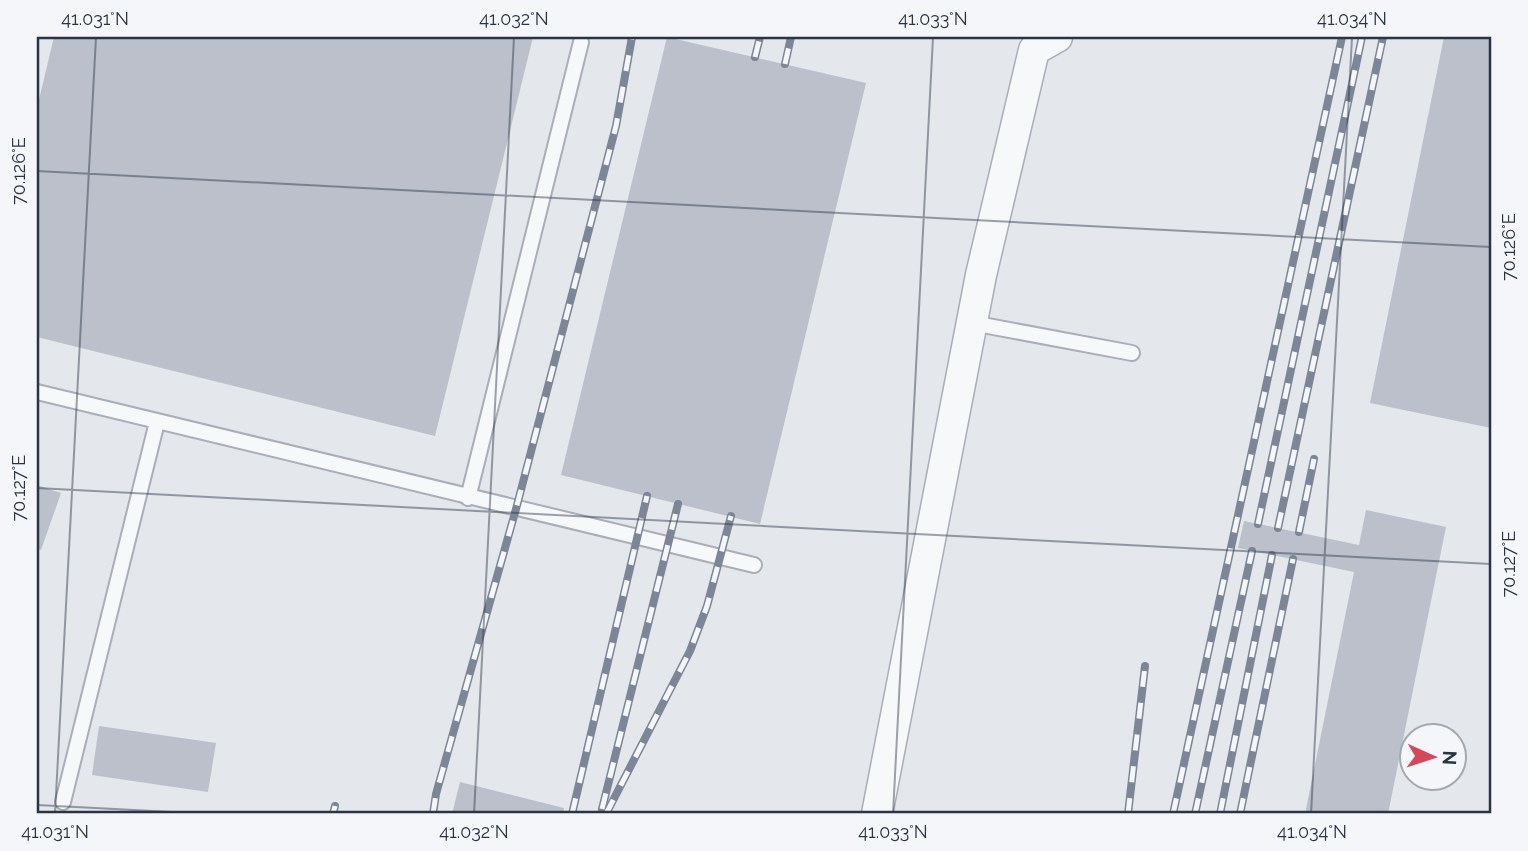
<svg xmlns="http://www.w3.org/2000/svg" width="1528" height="851" font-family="Raleway,sans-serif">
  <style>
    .building { fill: #bbc0ca }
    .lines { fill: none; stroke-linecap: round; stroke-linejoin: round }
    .service-casing { stroke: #a9aeb7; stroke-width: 18 }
    .minor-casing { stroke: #a9aeb7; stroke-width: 33 }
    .service { stroke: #f7f8fa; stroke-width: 14 }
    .minor { stroke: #f7f8fa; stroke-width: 30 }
    .rail-casing { stroke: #7d8696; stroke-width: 8 }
    .rail { stroke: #f4f6f9; stroke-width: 5; stroke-dasharray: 16; stroke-linecap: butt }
    .ticks { fill: none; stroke: #2b3445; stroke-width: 2; stroke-opacity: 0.45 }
    .neatline { fill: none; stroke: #2b3445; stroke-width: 2.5 }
    .ticks-label { font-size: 18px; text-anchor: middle; fill: #2b3445 }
  </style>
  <rect width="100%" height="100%" fill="#e4e7ec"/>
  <g class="building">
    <path d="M54 37H533L435 436 37 337V108Z"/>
    <path d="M667 37 866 83 760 524 561 475Z"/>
    <path d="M1444 37H1491V428L1370 403Z"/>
    <path d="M37 485 61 493 41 550 37 549Z"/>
    <path d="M1366 510 1446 527 1388 814H1305L1354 572 1238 548 1244 521 1359 545Z"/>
    <path d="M99 726 216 743 208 792 92 775Z"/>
    <path d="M460 782 564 808 563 814H452Z"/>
  </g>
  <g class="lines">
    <defs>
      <g id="service">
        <path d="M972 323 1132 353"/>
        <path d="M37 392 754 565"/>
        <path d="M468 498 581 42"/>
        <path d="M63 802 157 422"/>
      </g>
      <path id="minor" d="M877 814 981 275 1034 50 1057 37"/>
    </defs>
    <use href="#service" class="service-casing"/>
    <use href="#minor" class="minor-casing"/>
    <use href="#service" class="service"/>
    <use href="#minor" class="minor"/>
    <defs>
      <g id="rail">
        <path d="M755 57 760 37"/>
        <path d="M785 64 791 37"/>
        <path d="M1258 524 1362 37"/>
        <path d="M1278 528 1383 37"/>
        <path d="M1299 532 1314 459"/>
        <path d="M602 809 678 504"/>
        <path d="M333 814 335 806"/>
        <path d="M433 814 436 794 516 509 616 126 632 37"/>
        <path d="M572 814 647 496"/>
        <path d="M606 814 690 651 707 606 731 516"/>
        <path d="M1128 814 1145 666"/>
        <path d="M1173 814 1342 37"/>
        <path d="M1195 814 1252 551"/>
        <path d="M1220 814 1272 555"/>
        <path d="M1240 814 1293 559"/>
      </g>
    </defs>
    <use href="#rail" class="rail-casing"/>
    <use href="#rail" class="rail"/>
  </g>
  <path class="ticks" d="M37 171 1491 247M37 488 1491 564M37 805 211 814M55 814 96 37M474 814 514 37M893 814 933 37M1311 814 1352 37"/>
  <rect width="1528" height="851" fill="none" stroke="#f4f6f9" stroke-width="77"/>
  <g transform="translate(1433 757) rotate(93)"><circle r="33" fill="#f4f6f9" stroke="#a4a8b1" stroke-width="2"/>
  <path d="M0-5L12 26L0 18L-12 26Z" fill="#d1495b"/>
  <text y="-10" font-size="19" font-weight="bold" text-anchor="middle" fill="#2b3445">N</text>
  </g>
  <rect x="38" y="38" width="1452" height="774" class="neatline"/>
  <g class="ticks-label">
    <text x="95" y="25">41.031°N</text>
    <text x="514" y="25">41.032°N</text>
    <text x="933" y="25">41.033°N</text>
    <text x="1352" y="25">41.034°N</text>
    <text transform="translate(19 171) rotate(-90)" y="6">70.126°E</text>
    <text transform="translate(1509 247) rotate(-90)" y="6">70.126°E</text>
    <text transform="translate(19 488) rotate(-90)" y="6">70.127°E</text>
    <text transform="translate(1509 564) rotate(-90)" y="6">70.127°E</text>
    <text x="55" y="838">41.031°N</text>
    <text x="474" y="838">41.032°N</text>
    <text x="893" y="838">41.033°N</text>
    <text x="1312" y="838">41.034°N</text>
  </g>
</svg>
